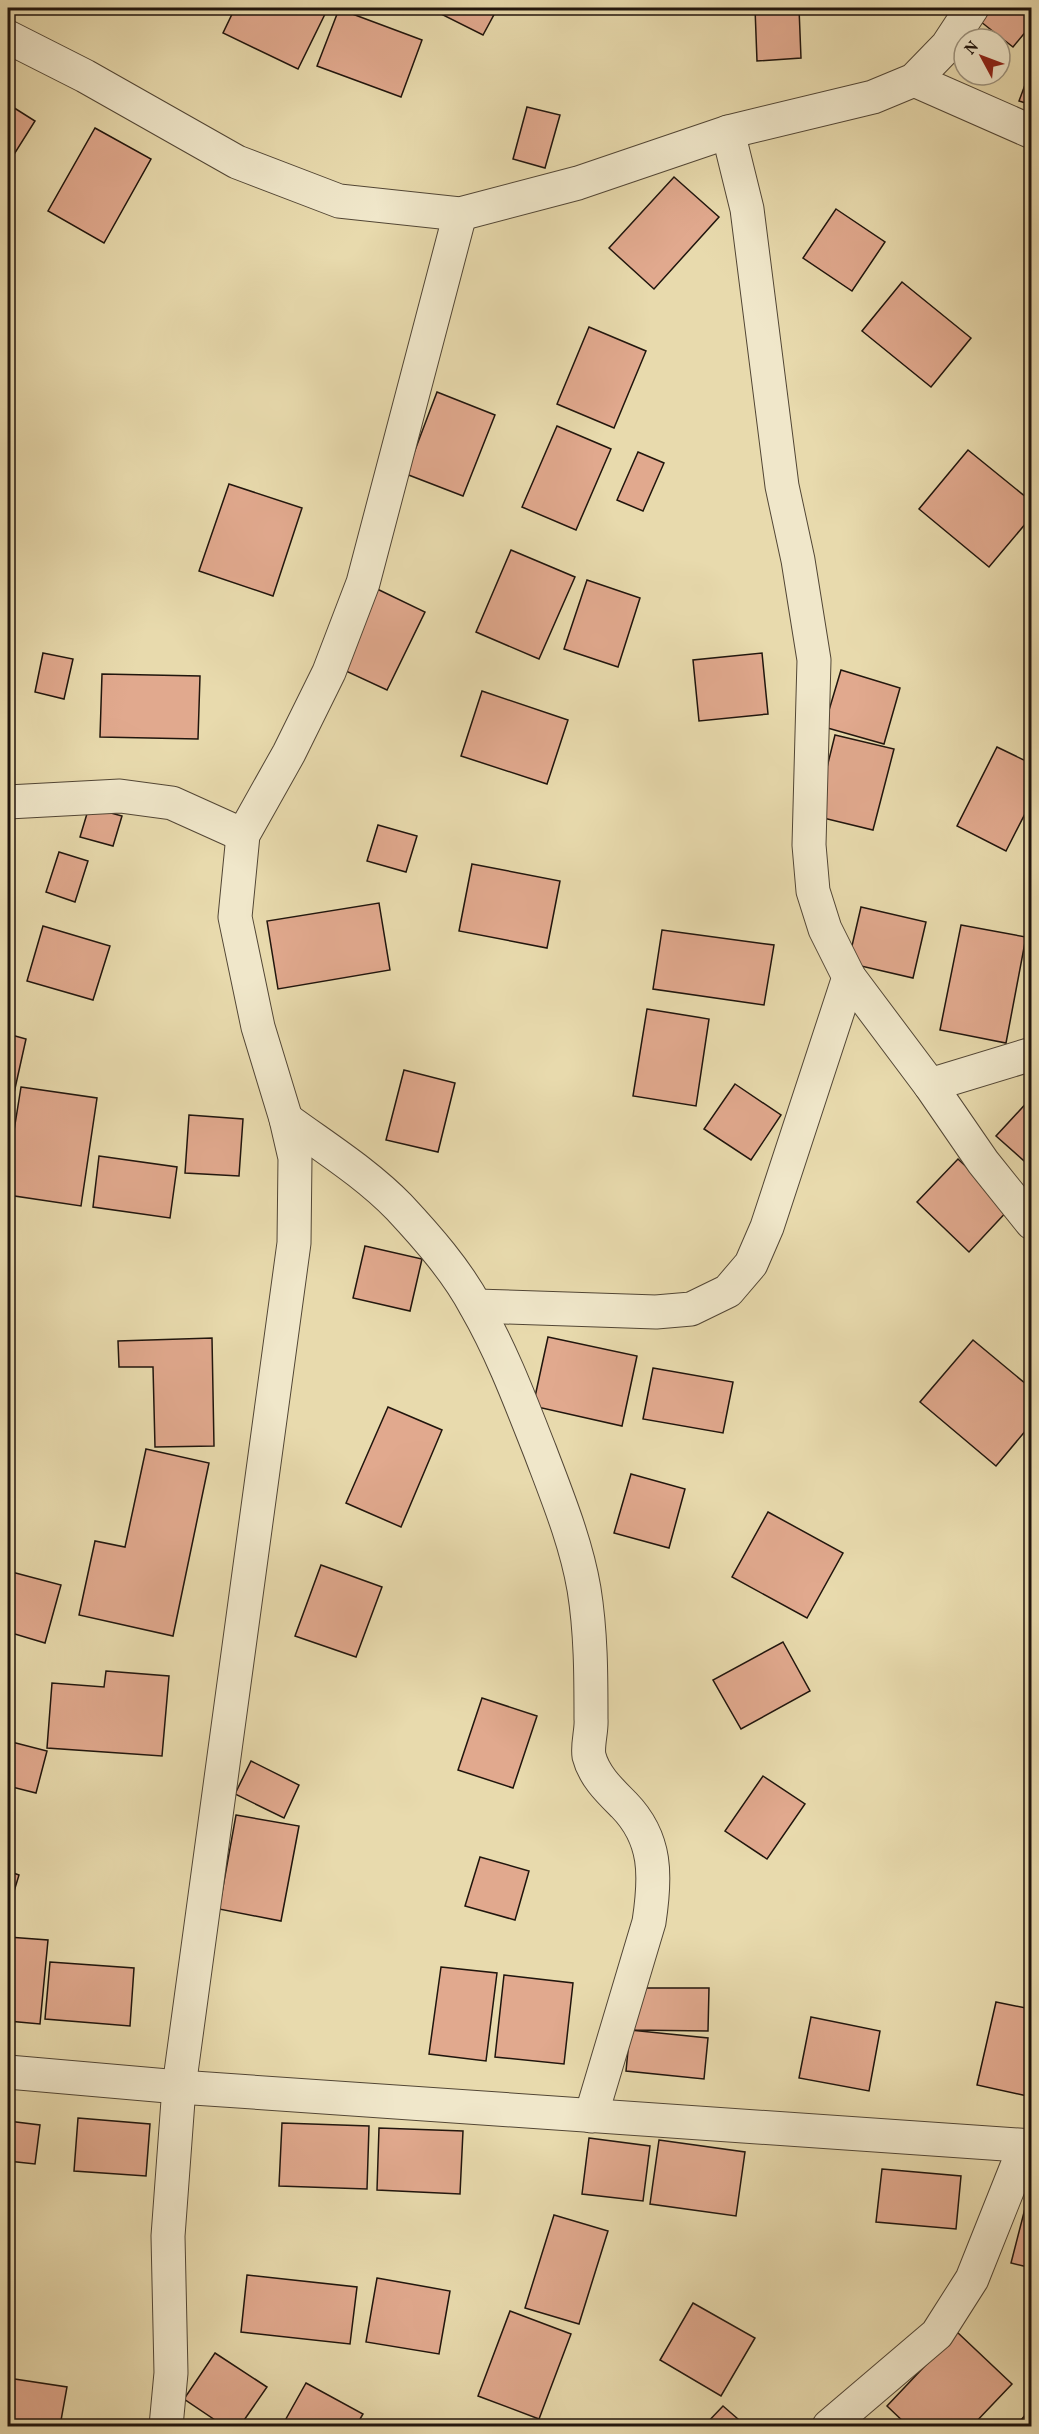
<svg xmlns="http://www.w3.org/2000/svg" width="1039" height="2434" font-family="Vollkorn,serif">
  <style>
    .building { fill: #e1a98e; stroke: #20150d; stroke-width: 1.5 }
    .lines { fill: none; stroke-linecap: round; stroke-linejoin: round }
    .minor-casing { stroke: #524635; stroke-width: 35 }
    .minor { stroke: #f0e7ca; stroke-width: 33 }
  </style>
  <rect width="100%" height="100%" fill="#e8daad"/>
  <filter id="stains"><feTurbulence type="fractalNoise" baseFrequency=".00333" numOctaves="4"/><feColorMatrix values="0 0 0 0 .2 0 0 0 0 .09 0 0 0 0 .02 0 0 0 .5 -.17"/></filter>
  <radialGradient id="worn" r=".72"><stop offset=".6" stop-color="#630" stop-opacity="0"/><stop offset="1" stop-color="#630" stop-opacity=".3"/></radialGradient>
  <g class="building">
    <path d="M235 8H328L298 69 223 33Z"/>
    <path d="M445 8H495L497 9 483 35 441 14Z"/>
    <path d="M755 8H799L801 58 757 61Z"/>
    <path d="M984 8H1032V24L1013 47 976 18Z"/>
    <path d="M339 9 422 40 401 97 317 66Z"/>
    <path d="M1032 66V105L1019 101Z"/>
    <path d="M8 104 35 121 8 164Z"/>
    <path d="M527 107 560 115 545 168 513 159Z"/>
    <path d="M95 128 151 159 104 243 48 211Z"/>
    <path d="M674 177 719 217 654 289 609 248Z"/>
    <path d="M836 209 885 242 852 291 803 258Z"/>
    <path d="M902 282 971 338 931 387 862 331Z"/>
    <path d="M589 327 646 351 614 428 557 404Z"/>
    <path d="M437 392 495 415 463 496 406 474Z"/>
    <path d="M557 426 611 449 576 530 522 507Z"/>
    <path d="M968 450 1032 502V516L989 567 919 509Z"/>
    <path d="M638 452 664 463 643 511 617 500Z"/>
    <path d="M229 484 302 508 273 596 199 571Z"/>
    <path d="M511 550 575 577 539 659 476 632Z"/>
    <path d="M587 580 640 598 618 667 564 649Z"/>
    <path d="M373 587 425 612 387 690 335 666Z"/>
    <path d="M43 653 73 659 64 699 35 692Z"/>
    <path d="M762 653 768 714 699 721 693 660Z"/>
    <path d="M841 670 900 688 884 744 824 727Z"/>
    <path d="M102 674 200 676 198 739 100 737Z"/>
    <path d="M482 691 568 720 547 784 461 756Z"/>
    <path d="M835 735 894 749 873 830 815 816Z"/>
    <path d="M997 747 1032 764V800L1006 851 957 826Z"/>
    <path d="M89 807 122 816 113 846 80 837Z"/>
    <path d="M378 825 417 836 406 872 367 861Z"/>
    <path d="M59 852 88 861 75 902 46 892Z"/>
    <path d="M472 864 560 881 547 948 459 931Z"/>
    <path d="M379 903 390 970 278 989 267 921Z"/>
    <path d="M861 907 926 922 913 978 848 963Z"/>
    <path d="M961 925 1026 937 1006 1043 940 1030Z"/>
    <path d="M43 926 110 946 93 1000 27 981Z"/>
    <path d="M662 930 774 945 764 1005 653 989Z"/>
    <path d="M647 1009 709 1019 696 1106 633 1096Z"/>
    <path d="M8 1034 26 1039 12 1102 8 1101Z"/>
    <path d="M404 1070 455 1083 438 1152 386 1140Z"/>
    <path d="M735 1084 781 1115 751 1160 704 1129Z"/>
    <path d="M21 1087 97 1098 81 1206 8 1195V1168Z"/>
    <path d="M1032 1097V1168L996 1136Z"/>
    <path d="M189 1115 243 1119 239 1176 185 1173Z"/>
    <path d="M99 1156 177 1167 170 1218 93 1207Z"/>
    <path d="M958 1159 1010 1208 969 1252 917 1202Z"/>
    <path d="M365 1246 422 1259 410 1311 353 1298Z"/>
    <path d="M548 1337 637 1356 622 1426 533 1406Z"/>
    <path d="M212 1338 214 1446 155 1447 153 1367H119L118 1341Z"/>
    <path d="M973 1340 1032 1389V1423L996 1466 920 1402Z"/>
    <path d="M653 1368 733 1382 723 1433 643 1419Z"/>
    <path d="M388 1407 442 1430 401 1527 346 1503Z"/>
    <path d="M146 1449 209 1463 173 1636 79 1615 95 1541 125 1547Z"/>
    <path d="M631 1474 685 1489 669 1548 614 1533Z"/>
    <path d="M768 1512 843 1553 807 1618 732 1577Z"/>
    <path d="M321 1565 382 1587 356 1657 295 1636Z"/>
    <path d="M8 1571 61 1585 45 1643 8 1632Z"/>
    <path d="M783 1642 810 1691 741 1729 713 1680Z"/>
    <path d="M106 1671 169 1676 162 1756 47 1748 52 1683 104 1687Z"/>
    <path d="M482 1698 537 1716 513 1788 458 1770Z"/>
    <path d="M8 1741 47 1751 36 1793 8 1786Z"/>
    <path d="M251 1761 299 1785 284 1818 235 1794Z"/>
    <path d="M763 1776 805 1804 767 1859 725 1831Z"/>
    <path d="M236 1815 299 1826 281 1921 219 1909Z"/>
    <path d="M480 1857 529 1871 515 1920 465 1906Z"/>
    <path d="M8 1871 19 1875 8 1911Z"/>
    <path d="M8 1937 48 1940 40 2024 8 2021Z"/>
    <path d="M50 1962 134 1968 130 2026 45 2019Z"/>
    <path d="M441 1967 497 1973 486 2061 429 2054Z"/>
    <path d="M504 1975 573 1983 564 2064 495 2057Z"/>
    <path d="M632 1988H709L708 2031 631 2030Z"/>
    <path d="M996 2002 1031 2009 1027 2028 1032 2029V2097L977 2085Z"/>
    <path d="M811 2017 880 2031 869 2091 799 2078Z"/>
    <path d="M630 2030 708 2038 704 2079 626 2071Z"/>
    <path d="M78 2118 150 2124 146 2176 74 2171Z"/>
    <path d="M8 2121 40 2125 35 2164 8 2161Z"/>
    <path d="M282 2123 369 2126 367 2189 279 2186Z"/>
    <path d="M379 2128 463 2131 460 2194 377 2190Z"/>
    <path d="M589 2138 650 2146 643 2201 582 2194Z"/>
    <path d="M659 2140 745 2152 736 2216 650 2204Z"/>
    <path d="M882 2169 961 2176 956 2229 876 2222Z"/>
    <path d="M1029 2193 1032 2194V2268L1011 2263Z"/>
    <path d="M554 2215 608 2231 579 2324 525 2308Z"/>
    <path d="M247 2275 357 2287 350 2344 241 2332Z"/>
    <path d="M377 2278 450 2291 439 2354 366 2342Z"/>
    <path d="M693 2303 755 2338 721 2396 660 2360Z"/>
    <path d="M510 2311 571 2334 539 2419 478 2396Z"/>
    <path d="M957 2332 1012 2384 972 2426H908L887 2406Z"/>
    <path d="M215 2353 267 2387 240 2426H224L184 2399Z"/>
    <path d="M8 2378 67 2387 60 2426H8Z"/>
    <path d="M306 2383 363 2414 356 2426H282Z"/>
    <path d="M723 2406 746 2426H704Z"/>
    <path d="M1032 2407V2426H1016Z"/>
  </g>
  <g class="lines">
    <defs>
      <g id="minor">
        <path d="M8 37 85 76 237 162 339 201 460 214 578 183 728 132 873 97 914 80 947 46 972 8"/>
        <path d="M914 80 1032 132"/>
        <path d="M728 132 747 209 782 486 798 560 814 660 809 845 813 891 825 929 849 977 930 1085 983 1162 1032 1223"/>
        <path d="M8 802 120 796 172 803 243 835"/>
        <path d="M930 1085 1032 1054"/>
        <path d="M286 1119C324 1147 366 1173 399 1207 427 1237 457 1271 476 1307 502 1352 521 1403 540 1451 557 1496 576 1542 584 1589 591 1632 591 1676 591 1719 592 1730 587 1745 589 1756 594 1776 610 1791 624 1805 657 1839 656 1876 649 1922L591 2116"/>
        <path d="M476 1306 656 1312 691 1309 728 1291 751 1264 767 1227 849 977"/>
        <path d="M8 2072 179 2087 1032 2146"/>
        <path d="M166 2426 171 2373 168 2236 179 2087 294 1243 295 1158 286 1119 258 1027 235 917 243 835 289 753 329 672 363 583 460 214"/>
        <path d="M829 2426 937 2334 972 2279 1025 2146"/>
      </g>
    </defs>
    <use href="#minor" class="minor-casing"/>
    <use href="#minor" class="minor"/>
  </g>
  <rect width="1039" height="2434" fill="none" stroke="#e8daad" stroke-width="30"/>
  <rect x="9" y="9" width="1021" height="2416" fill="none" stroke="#20150d" stroke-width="3"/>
  <rect x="15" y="15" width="1009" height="2404" fill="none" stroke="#20150d" stroke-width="1.5"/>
  <g transform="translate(982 57) rotate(311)"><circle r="28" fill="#f0e7ca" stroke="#9d937e" stroke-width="1.5"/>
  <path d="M0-4.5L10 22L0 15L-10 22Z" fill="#8f2418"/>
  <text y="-9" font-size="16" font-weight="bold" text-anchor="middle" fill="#20150d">N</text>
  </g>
  <rect width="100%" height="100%" filter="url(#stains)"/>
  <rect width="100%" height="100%" fill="url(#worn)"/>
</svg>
